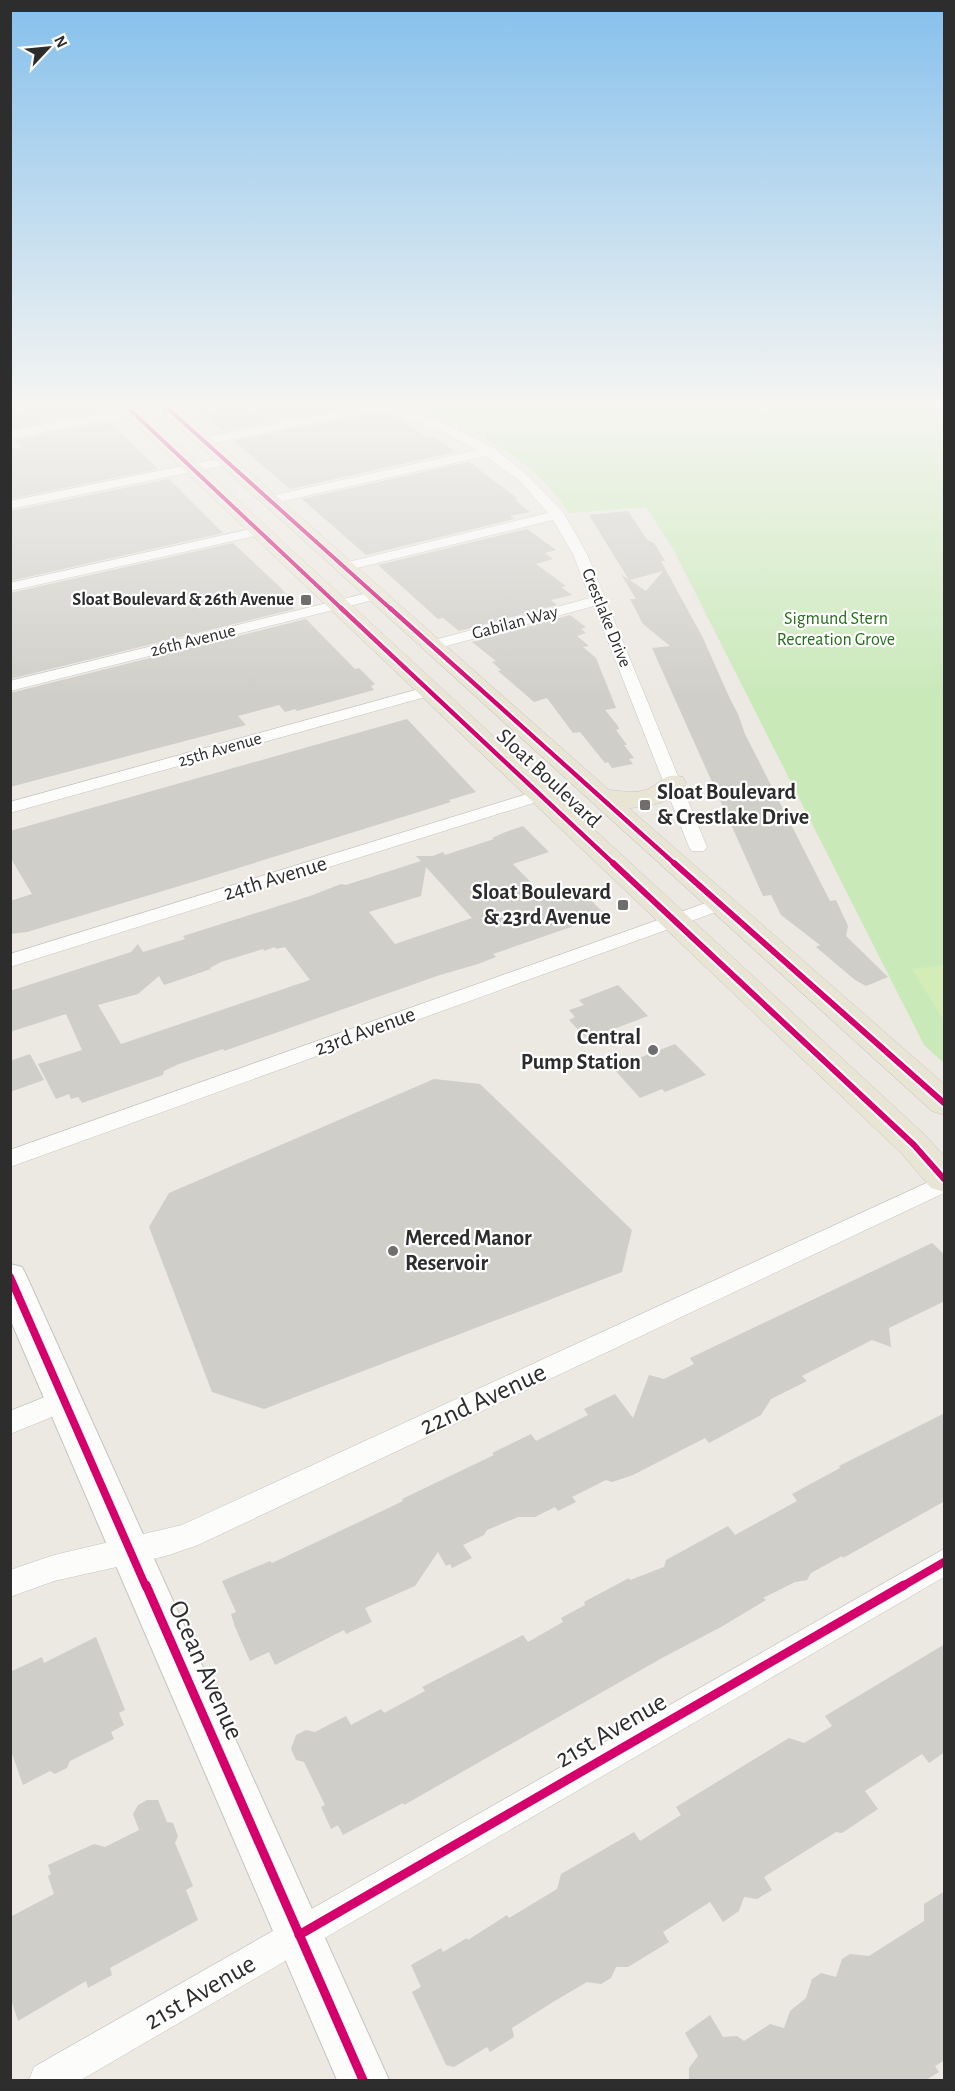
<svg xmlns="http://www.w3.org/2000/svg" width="955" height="2091" font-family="'Alegreya Sans',sans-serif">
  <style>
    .green { fill: #c9e9b9 }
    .pitch { fill: #d4ecb7 }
    .building { fill: #d0cec9; fill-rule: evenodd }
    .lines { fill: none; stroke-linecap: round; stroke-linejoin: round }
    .street-casing { stroke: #c5c4c3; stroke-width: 1 }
    .secondary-casing { stroke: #c5c4c3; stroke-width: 2 }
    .primary-casing { stroke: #c6c5c3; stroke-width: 1 }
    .street { fill: #fcfcfb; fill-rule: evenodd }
    .secondary { fill: #fcfcfb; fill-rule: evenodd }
    .primary { fill: #e9e5d4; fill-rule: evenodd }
    .cycleway-far4-casing { stroke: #fff; stroke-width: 6 }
    .cycleway-far3-casing { stroke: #fff; stroke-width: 8 }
    .cycleway-far2-casing { stroke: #fff; stroke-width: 10 }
    .cycleway-far1-casing { stroke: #fff; stroke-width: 11 }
    .cycleway-casing { stroke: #fff; stroke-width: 13 }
    .cycleway-far4 { stroke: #d6006c; stroke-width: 4 }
    .cycleway-far3 { stroke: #d6006c; stroke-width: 4.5 }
    .cycleway-far2 { stroke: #d6006c; stroke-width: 6 }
    .cycleway-far1 { stroke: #d6006c; stroke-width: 8 }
    .cycleway { stroke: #d6006c; stroke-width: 9 }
    .poi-dot { fill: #706e6c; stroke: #fff; stroke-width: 2 }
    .labels { text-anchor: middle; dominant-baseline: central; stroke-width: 4.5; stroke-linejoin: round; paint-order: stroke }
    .far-poi-label { font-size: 18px; font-weight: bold; fill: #2d2d2d; stroke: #fff; text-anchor: end }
    .far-street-label { font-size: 18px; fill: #2d2d2d; stroke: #fff }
    .far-park-label { font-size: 18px; fill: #227116; stroke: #fff }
    .street-label { font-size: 22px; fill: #2d2d2d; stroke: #fff }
    .poi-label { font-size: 22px; font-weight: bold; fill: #2d2d2d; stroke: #fff; text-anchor: start }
    .near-street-label { font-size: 27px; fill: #2d2d2d; stroke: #fff }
  </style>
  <rect width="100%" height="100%" fill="#ece8e2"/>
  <path class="green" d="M410 406H916L944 419V1063L924 1045 673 549 646 507 569 513C535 459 470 426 410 406Z"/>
  <path class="pitch" d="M944 965V1021L912 969Z"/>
  <g class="building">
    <path d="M43 406H93L99 412 10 429V412Z"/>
    <path d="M233 406H354L223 431 201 412Z"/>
    <path d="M384 411 398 417 427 438 434 437 455 452 290 489 234 441Z"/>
    <path d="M109 422 158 469 10 499V449L22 447 16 440Z"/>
    <path d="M469 462 517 498 515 500 530 512 510 516 514 519 366 555 302 499Z"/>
    <path d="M169 479 223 533 10 581V511Z"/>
    <path d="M628 511 647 540 654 543 665 561H661L703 638 730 699 738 714 745 734 830 901 836 900 848 926 846 936 888 977 866 986 855 980 816 947 820 945 781 915 771 895 763 896 652 648 670 646 643 624 630 599H636L621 574 629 580 589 515ZM663 571 646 591 630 580Z"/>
    <path d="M527 529 556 550 545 553 553 559 536 564 566 586 561 587 572 595 551 600 557 605 459 631 443 618 438 619 378 565Z"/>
    <path d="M233 543 280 587 293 602 289 603 295 609 10 679V593Z"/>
    <path d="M570 615 586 627 581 629 586 633 577 636 589 646 583 647 596 658 616 708 605 710 618 726 619 729 616 730 627 745H624L634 758 629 759 633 764 612 768 608 762 605 763 580 732 573 733 547 698 534 702 498 671 501 670 492 662 496 661 472 642Z"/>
    <path d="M306 619 355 669 359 668 375 684 371 686 374 690 297 711 295 709 285 712 279 705 238 716 246 725 10 787V693Z"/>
    <path d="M407 719 476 792 449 800 451 802 206 878 27 932 10 934V901L32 894 10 857V831Z"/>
    <path d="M523 826 549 852 513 864 545 897 576 886 606 915 493 954 496 957 478 964 440 975 224 1051 223 1049 179 1064 164 1071 163 1075 82 1103 78 1097 71 1099 69 1094 56 1099 38 1064 82 1050 66 1014 10 1032V991L131 952 138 944 143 952 185 939 183 936 310 896 341 884 346 885 421 861 416 856H433L443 852 445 855 494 839 492 838 503 833ZM426 867 472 918 395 944 369 912 421 896ZM275 947 276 949 285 947 310 980 121 1044 98 1005 138 994 159 976 164 985 211 969 210 968 221 962 263 949 264 951Z"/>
    <path d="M618 985 648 1016 587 1039 569 1020 575 1017 569 1010 584 1005 579 1000Z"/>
    <path d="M675 1044 706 1075 665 1092 662 1089 640 1098 613 1068Z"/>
    <path d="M30 1054 44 1080 10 1092V1061Z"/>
    <path d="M434 1079 480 1084 632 1230 622 1272 264 1409 212 1392 149 1227 169 1193Z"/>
    <path d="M932 1243 945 1255V1301L889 1328 891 1347 872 1340 802 1376 807 1381 771 1399 761 1415 709 1443 705 1438 633 1475 612 1482 606 1480 572 1497 576 1502 558 1511 555 1507 535 1517H518L487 1530 484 1535 463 1545 472 1558 452 1568 450 1564 446 1566 438 1552 415 1586 365 1608 372 1622 346 1634 344 1630 275 1665 269 1652 250 1661 235 1627 231 1614 236 1612 222 1581 270 1561 272 1563 357 1523 403 1501 402 1499 494 1455 492 1453 531 1434 536 1441 588 1415 584 1409 615 1394 633 1418 649 1375 664 1379 694 1364 690 1358Z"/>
    <path d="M945 1413V1501L843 1558 842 1556 811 1573 807 1580 795 1582 763 1598 766 1600 721 1627 662 1658 404 1805 403 1803 343 1835 338 1825 331 1829 321 1807 325 1805 304 1762 296 1760 291 1749 296 1735 306 1730 315 1732 346 1716 351 1725 381 1709 384 1713 425 1691 422 1687 523 1635 528 1642 563 1622 561 1618 585 1605 584 1602 629 1578 630 1580 664 1567 666 1560 728 1526 735 1535 797 1501 792 1494 840 1468 839 1466Z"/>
    <path d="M96 1637 125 1710 119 1713 124 1725 111 1732 114 1739 70 1761 67 1768 55 1774 50 1771 23 1785 10 1748V1672L42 1657 44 1663Z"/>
    <path d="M945 1644V1752L929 1763 922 1754 865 1791 878 1809 842 1833 836 1832 764 1877 772 1890 757 1899 744 1897 739 1911 723 1922 710 1902 663 1932 669 1942 628 1967H616L611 1978 601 1984 587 1982 553 2002 512 2028 514 2037 490 2052 487 2047 454 2067 446 2065 412 1992 421 1987 411 1965 441 1948 443 1952 467 1938 468 1940 507 1915 509 1918 557 1889 561 1874 634 1832 640 1841 681 1815 676 1807 789 1738 804 1743 832 1726 825 1716Z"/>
    <path d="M147 1800H158L167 1822 173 1823 178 1836 175 1843 193 1886 186 1890 198 1920 110 1968 112 1975 88 1988 86 1981 18 2021 10 1996V1917L54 1894 48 1876 51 1874 48 1865 94 1844 105 1847 139 1830 133 1814 138 1805Z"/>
    <path d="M945 1891V2060L935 2066 939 2072 926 2080H689V2068L698 2056 685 2033 710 2015 723 2037 737 2036 744 2041 770 2024 784 2028 790 2011 806 1998 812 1979 821 1973 836 1977 842 1959 850 1954 869 1956 924 1921V1904Z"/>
  </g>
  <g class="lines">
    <defs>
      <g id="street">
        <path d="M364 406H398L452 427 494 448 528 476 563 512 587 554 707 847 704 851H692L689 847 594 606 432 650 424 645 427 642 590 598 573 554 553 520 345 571 338 567 340 564 548 513 520 481 486 456 270 504 265 503 263 500 265 497 270 496 477 450 443 432 384 409 205 445 199 441 205 437Z"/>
        <path d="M933 406H944V411Z"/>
        <path d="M133 408 139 412 137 414 10 439V431Z"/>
        <path d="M227 457 231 458 233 461 231 464 10 509V501Z"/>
        <path d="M259 527 264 528 266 531 264 534 10 591V583Z"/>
        <path d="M376 591 381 592 383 595 381 598 10 691V681Z"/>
        <path d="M430 686 438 691 436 694 10 813V802Z"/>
        <path d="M540 790 546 791 549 795 546 799 10 967V954Z"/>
        <path d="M720 898 727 900 729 904 727 908 10 1167V1150Z"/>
        <path d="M944 1175V1193L198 1545 166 1556 54 1581 10 1597V1570L54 1555 182 1525Z"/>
        <path d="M65 1389 74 1392 78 1400 74 1408 10 1434V1411Z"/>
        <path d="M944 1549V1577L81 2080H29L34 2067Z"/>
      </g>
      <path id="secondary" d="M10 1264 22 1267 27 1277 389 2080H337L10 1319Z"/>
      <g id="primary">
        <path d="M117 406H136L926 1136 944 1156V1192L931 1188 902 1154Z"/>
        <path d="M156 406H175L609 790C621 791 637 794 648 789 664 782 662 772 683 777L686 783C673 802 652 807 629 808L944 1084V1115L932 1111Z"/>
      </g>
    </defs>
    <use href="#street" class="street-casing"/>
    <use href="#secondary" class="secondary-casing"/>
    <use href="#primary" class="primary-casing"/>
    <use href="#street" class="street"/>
    <use href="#secondary" class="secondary"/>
    <use href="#primary" class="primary"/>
    <defs>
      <g id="cycleway-far4">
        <path d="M126 406 343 610"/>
        <path d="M165 406 392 610"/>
      </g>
      <g id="cycleway-far3">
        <path d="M341 608 615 865"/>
        <path d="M390 608 676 865"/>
      </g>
      <g id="cycleway-far2">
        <path d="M613 863 914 1145 944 1179"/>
        <path d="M674 863 944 1103"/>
      </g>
      <g id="cycleway-far1">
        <path d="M10 1277 146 1587"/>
        <path d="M901 1587 944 1562"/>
      </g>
      <g id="cycleway">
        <path d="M146 1585 363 2080"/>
        <path d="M299 1935 904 1585"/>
      </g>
    </defs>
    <use href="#cycleway-far4" class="cycleway-far4-casing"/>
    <use href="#cycleway-far3" class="cycleway-far3-casing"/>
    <use href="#cycleway-far2" class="cycleway-far2-casing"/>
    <use href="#cycleway-far1" class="cycleway-far1-casing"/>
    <use href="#cycleway" class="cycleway-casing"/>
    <use href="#cycleway-far4" class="cycleway-far4"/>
    <use href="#cycleway-far3" class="cycleway-far3"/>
    <use href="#cycleway-far2" class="cycleway-far2"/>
    <use href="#cycleway-far1" class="cycleway-far1"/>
    <use href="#cycleway" class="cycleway"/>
  </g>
  <linearGradient id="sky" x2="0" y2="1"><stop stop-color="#85c0ec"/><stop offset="0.58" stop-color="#f6f5f2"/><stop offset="1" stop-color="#f6f5f2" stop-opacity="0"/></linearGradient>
  <rect width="955" height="698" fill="url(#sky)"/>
  <g class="poi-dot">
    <rect x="300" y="594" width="12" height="12" rx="3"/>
    <rect x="639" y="799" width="12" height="12" rx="3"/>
    <rect x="617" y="899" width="12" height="12" rx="3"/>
    <circle cx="653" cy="1050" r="6"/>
    <circle cx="393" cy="1251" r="6"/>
  </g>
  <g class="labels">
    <g class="far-poi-label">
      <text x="294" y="600">Sloat Boulevard &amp; 26th Avenue</text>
    </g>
    <g class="far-street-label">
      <text transform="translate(606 618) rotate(68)">Crestlake Drive</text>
      <text transform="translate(515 623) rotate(-15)">Gabilan Way</text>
      <text transform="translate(193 641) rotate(-14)">26th Avenue</text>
      <text transform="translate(220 750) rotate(-16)">25th Avenue</text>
    </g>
    <g class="far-park-label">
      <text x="836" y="619">Sigmund Stern<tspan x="836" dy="21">Recreation Grove</tspan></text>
    </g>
    <g class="street-label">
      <text transform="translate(549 778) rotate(43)">Sloat Boulevard</text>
      <text transform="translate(275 878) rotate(-17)">24th Avenue</text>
      <text transform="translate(365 1031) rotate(-20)">23rd Avenue</text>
    </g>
    <g class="poi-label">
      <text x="657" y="792">Sloat Boulevard<tspan x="657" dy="25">&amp; Crestlake Drive</tspan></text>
      <text x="611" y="892" text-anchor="end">Sloat Boulevard<tspan x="611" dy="25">&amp; 23rd Avenue</tspan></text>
      <text x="641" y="1037" text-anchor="end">Central<tspan x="641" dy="25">Pump Station</tspan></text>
      <text x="405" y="1238">Merced Manor<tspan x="405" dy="25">Reservoir</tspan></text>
    </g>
    <g class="near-street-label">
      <text transform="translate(483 1399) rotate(-25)">22nd Avenue</text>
      <text transform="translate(206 1670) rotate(66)">Ocean Avenue</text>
      <text transform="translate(611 1730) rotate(-30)">21st Avenue</text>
      <text transform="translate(200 1992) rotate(-30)">21st Avenue</text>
    </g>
  </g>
  <rect width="955" height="2091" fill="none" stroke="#2d2d2d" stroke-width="24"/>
  <g transform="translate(48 48) rotate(64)" stroke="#ffffff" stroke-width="4.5" paint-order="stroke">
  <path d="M0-4.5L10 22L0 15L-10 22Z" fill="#2d2d2d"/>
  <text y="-9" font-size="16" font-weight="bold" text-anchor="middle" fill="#2d2d2d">N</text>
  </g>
</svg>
